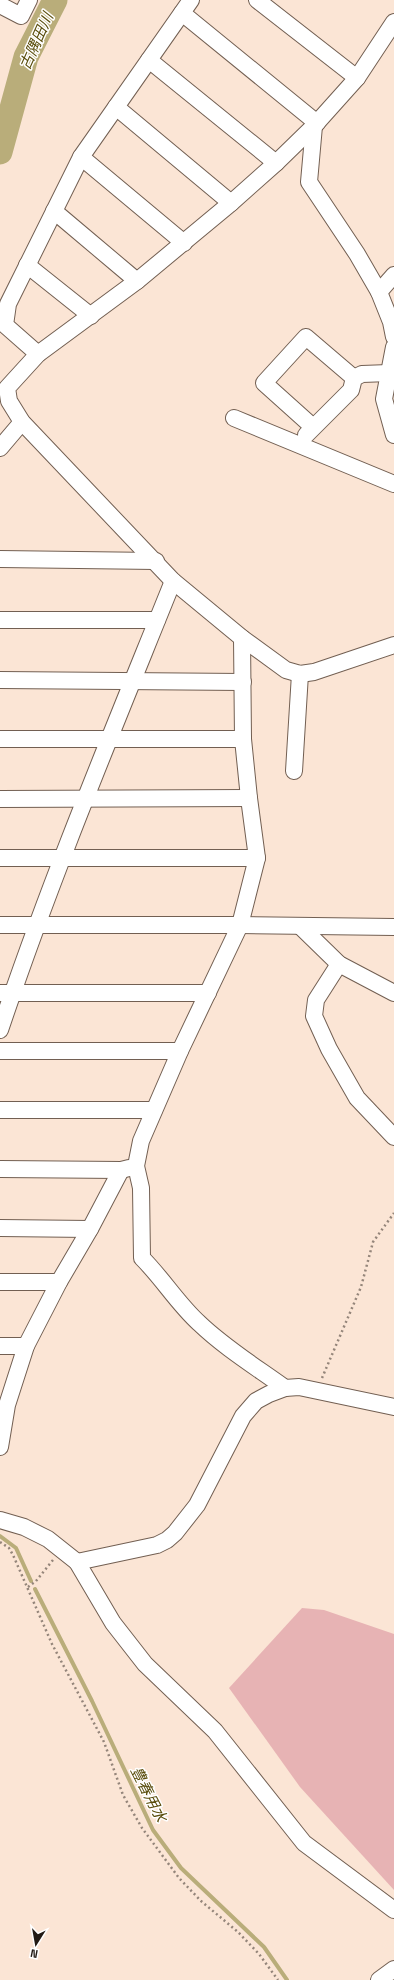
<svg xmlns="http://www.w3.org/2000/svg" width="394" height="1980" font-family="'Space Grotesk','Noto Sans JP',sans-serif">
  <style>
    .green { fill: #e7b3b4 }
    .lines { fill: none; stroke-linecap: round; stroke-linejoin: round }
    .stream { stroke: #b9ad7a; stroke-width: 4 }
    .river { stroke: #b9ad7a; stroke-width: 25 }
    .minor-casing { stroke: #725f52; stroke-width: 18 }
    .path { stroke: #94857a; stroke-width: 2.5; stroke-dasharray: 2 3; stroke-linecap: butt }
    .minor { stroke: #fff; stroke-width: 16 }
    .labels { text-anchor: middle; dominant-baseline: central; stroke-width: 3; stroke-linejoin: round; paint-order: stroke }
    .water-label { font-size: 15px; font-style: italic; fill: #594c0b; stroke: #fff }
  </style>
  <rect width="100%" height="100%" fill="#fbe5d5"/>
  <path class="green" d="M302 1608 324 1610 394 1634V1890L300 1787 229 1688Z"/>
  <g class="lines">
    <g class="stream">
      <path d="M0 1536 16 1548 31 1581"/>
      <path d="M35 1589 92 1701 153 1830 181 1868 264 1947 287 1980"/>
    </g>
    <path class="river" d="M0 152 26 57 55 0"/>
    <defs>
      <g id="minor">
        <path d="M257 0 357 78"/>
        <path d="M0 5 21 16 29 0"/>
        <path d="M182 13 317 123"/>
        <path d="M394 22 357 78 314 126 276 163 231 203 137 281 38 354 7 388 9 401 22 422 173 581 242 638 286 670 300 674 314 672 394 645"/>
        <path d="M149 60 276 163"/>
        <path d="M116 107 231 203"/>
        <path d="M314 126 309 182 357 254 379 292 391 322 394 337"/>
        <path d="M81 157 184 243"/>
        <path d="M54 211 137 281"/>
        <path d="M27 265 91 316"/>
        <path d="M379 292 394 275"/>
        <path d="M394 347 384 399 394 435"/>
        <path d="M38 354 5 325 8 304 81 157 191 0"/>
        <path d="M234 418 394 484"/>
        <path d="M313 427 264 383 306 337 354 378"/>
        <path d="M306 435 351 390 354 378 362 374 389 373"/>
        <path d="M0 448 22 422"/>
        <path d="M0 559 156 561"/>
        <path d="M0 620H157"/>
        <path d="M242 638 243 739 249 798 257 858 240 925 180 1051 141 1141 136 1166 141 1188 142 1258C163 1279 178 1304 199 1323 225 1348 256 1367 285 1388"/>
        <path d="M0 680 243 682"/>
        <path d="M0 739H243"/>
        <path d="M294 771 300 674"/>
        <path d="M0 799 249 798"/>
        <path d="M0 858H257"/>
        <path d="M0 925H240L394 927"/>
        <path d="M300 926 339 964 394 993"/>
        <path d="M339 964 316 1000 314 1016 329 1049 357 1098 394 1137"/>
        <path d="M0 993H208"/>
        <path d="M0 1030C51 878 113 730 173 581"/>
        <path d="M0 1051H180"/>
        <path d="M0 1110H154"/>
        <path d="M0 1169 121 1170 129 1168"/>
        <path d="M0 1228 90 1229"/>
        <path d="M0 1282H59"/>
        <path d="M0 1346H26"/>
        <path d="M0 1447 7 1405 26 1346 59 1282 90 1229 121 1170"/>
        <path d="M0 1520 24 1527 48 1539 77 1562 113 1623 145 1664 215 1731 304 1843 394 1910"/>
        <path d="M77 1562 157 1545 167 1540 175 1533 197 1505 243 1416 256 1401 269 1394 285 1388 299 1387 394 1407"/>
        <path d="M379 1980 394 1969"/>
      </g>
    </defs>
    <use href="#minor" class="minor-casing"/>
    <g class="path">
      <path d="M322 1378 361 1287 373 1242 394 1213"/>
      <path d="M0 1542 9 1548 13 1555 52 1644 104 1742 123 1795 142 1828 179 1878 201 1901 238 1932 259 1954 278 1980"/>
      <path d="M28 1587 36 1581 53 1560"/>
    </g>
    <use href="#minor" class="minor"/>
  </g>
  <g class="labels">
    <g class="water-label">
      <text transform="translate(36 41) rotate(-66)">古隅田川</text>
      <text transform="translate(149 1794) rotate(63)">豊春用水</text>
    </g>
  </g>
  <g transform="translate(36 1944) rotate(191)" stroke="#ffffff" stroke-width="3" paint-order="stroke">
  <path d="M0-3L7 15L0 10L-7 15Z" fill="#221a15"/>
  <text y="-6" font-size="11" font-weight="bold" text-anchor="middle" fill="#221a15">N</text>
  </g>
</svg>
